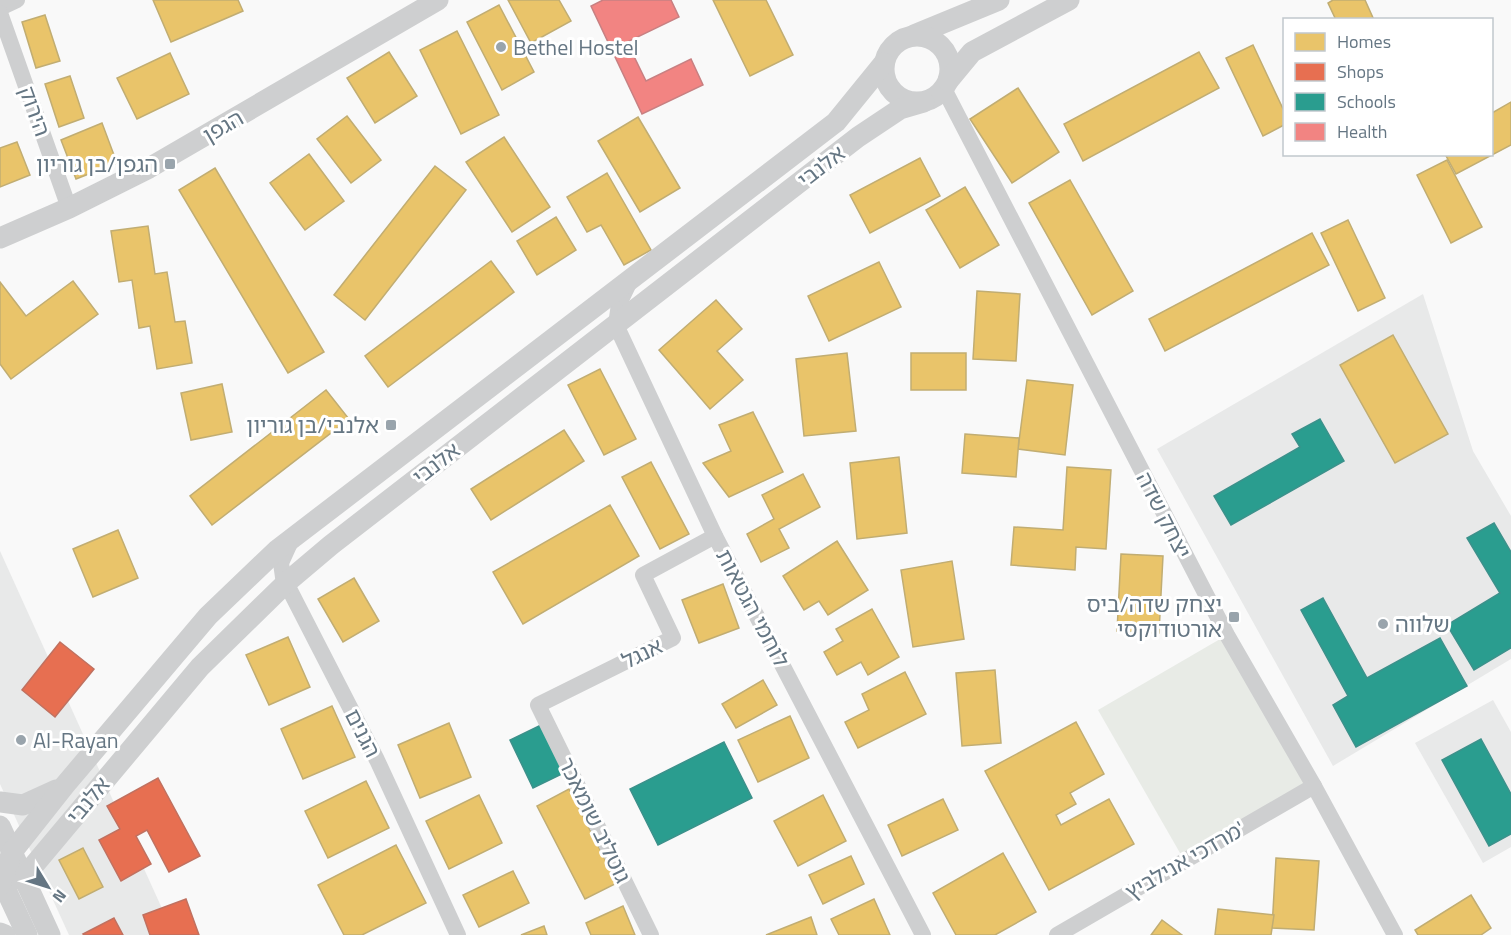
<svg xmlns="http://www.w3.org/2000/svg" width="1511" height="935" font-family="'Titillium Web','Noto Sans Hebrew',sans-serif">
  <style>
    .built { fill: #e8e9e9 }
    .green { fill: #e8ebe6 }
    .homes { fill: #e9c46a; stroke: #c1ad72; stroke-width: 1.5 }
    .shops { fill: #e76f51; stroke: #c07160; stroke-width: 1.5 }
    .schools { fill: #2a9d8f; stroke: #3c918b; stroke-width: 1.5 }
    .health { fill: #f28482; stroke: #c88082; stroke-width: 1.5 }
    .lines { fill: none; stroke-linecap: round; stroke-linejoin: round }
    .minor { stroke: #cecfd0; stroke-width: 16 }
    .tertiary { stroke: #cecfd0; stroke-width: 21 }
    .poi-dot { fill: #99a4ac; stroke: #fff; stroke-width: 2 }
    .labels { text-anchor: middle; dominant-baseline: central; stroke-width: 6; stroke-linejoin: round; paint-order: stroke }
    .poi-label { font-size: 22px; fill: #657683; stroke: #fff; text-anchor: start }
    .street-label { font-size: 22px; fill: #657683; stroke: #fff }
  </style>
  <rect width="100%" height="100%" fill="#f9f9f9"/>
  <g class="built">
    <path d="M1423 294 1473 451 1511 516V659L1333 766 1157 449Z"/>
    <path d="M0 551 174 935H69L0 784Z"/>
    <path d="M1493 700 1511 732V847L1483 863 1415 743Z"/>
  </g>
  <path class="green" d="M1227 635 1314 786 1184 860 1098 710Z"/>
  <g class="homes">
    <path d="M153 0H238L243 11 171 42Z"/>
    <path d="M508 0H559L571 21 531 43Z"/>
    <path d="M713 0H766L793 55 750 76Z"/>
    <path d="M1333 0H1365L1374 20H1336L1328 3Z"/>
    <path d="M499 5 534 72 502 90 467 22Z"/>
    <path d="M45 15 60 61 36 68 22 22Z"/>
    <path d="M457 31 499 115 461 134 420 50Z"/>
    <path d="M1253 45 1284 111V125L1263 136 1226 58Z"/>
    <path d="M389 52 417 96 375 123 347 78Z"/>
    <path d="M1199 52 1219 88 1083 161 1064 124Z"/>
    <path d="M170 53 189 94 137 119 117 78Z"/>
    <path d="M70 76 84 118 59 127 45 84Z"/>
    <path d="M1018 88 1059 152 1012 183 970 119Z"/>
    <path d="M1511 102V145L1456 174 1445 154H1492V113Z"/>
    <path d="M347 116 381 160 351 183 317 139Z"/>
    <path d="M638 117 680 188 640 212 598 141Z"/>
    <path d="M102 123 117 163 76 179 61 140Z"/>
    <path d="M504 137 550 207 512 232 466 162Z"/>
    <path d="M17 142 30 175 0 187V148Z"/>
    <path d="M309 154 344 201 305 230 270 183Z"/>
    <path d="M920 158 940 196 870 233 850 195Z"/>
    <path d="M1447 160 1482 227 1451 243 1417 175Z"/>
    <path d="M435 166 466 190 365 320 334 295Z"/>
    <path d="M215 168 324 352 288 373 179 190Z"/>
    <path d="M607 173 651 250 624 265 601 225 587 232 567 197Z"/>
    <path d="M1070 180 1133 291 1092 315 1029 203Z"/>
    <path d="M965 187 999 245 960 268 926 210Z"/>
    <path d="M556 217 576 250 537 275 517 241Z"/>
    <path d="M1348 220 1385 298 1358 311 1321 233Z"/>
    <path d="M148 226 155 274 167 272 175 322 185 321 192 363 157 369 150 326 139 328 132 280 119 282 111 231Z"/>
    <path d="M1312 233 1329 265 1165 351 1149 319Z"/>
    <path d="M491 261 514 292 388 387 365 356Z"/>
    <path d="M879 262 901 307 829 341 808 296Z"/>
    <path d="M73 281 98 314 11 379 0 364V282L26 316Z"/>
    <path d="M977 291 1020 294 1016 361 973 359Z"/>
    <path d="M716 300 742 329 717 351 743 380 710 409 659 350Z"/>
    <path d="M1393 335 1448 434 1395 463 1340 365Z"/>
    <path d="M847 353 856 431 804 436 796 359Z"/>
    <rect x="911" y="353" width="55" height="37"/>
    <path d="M600 369 636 439 604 455 568 385Z"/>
    <path d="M1027 380 1073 385 1065 455 1018 449Z"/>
    <path d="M222 384 232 432 191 440 181 393Z"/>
    <path d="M326 390 349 419 212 525 190 496Z"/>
    <path d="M753 412 783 472 729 497 703 463 731 451 719 425Z"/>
    <path d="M564 430 584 461 491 520 471 489Z"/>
    <path d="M965 434 1019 438 1016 477 962 473Z"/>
    <path d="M899 457 907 533 857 539 850 463Z"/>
    <path d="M651 462 689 534 660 549 622 477Z"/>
    <path d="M1067 467 1111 470 1106 549 1076 547 1075 570 1011 565 1014 527 1063 530Z"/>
    <path d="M803 474 820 507 779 529 789 548 761 562 747 534 774 519 762 495Z"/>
    <path d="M610 505 639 556 523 624 493 572Z"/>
    <path d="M118 530 138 578 93 597 73 549Z"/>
    <path d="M837 541 868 590 828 615 819 601 804 610 783 576Z"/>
    <path d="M1121 554 1163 556 1159 633 1117 631Z"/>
    <path d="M952 561 964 639 913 647 901 570Z"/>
    <path d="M354 578 379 621 343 642 318 599Z"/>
    <path d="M723 584 739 628 699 643 682 600Z"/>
    <path d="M872 609 899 657 868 675 861 662 837 675 824 652 843 641 836 629Z"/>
    <path d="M288 637 310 687 269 705 246 655Z"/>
    <path d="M995 670 1001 743 962 746 956 673Z"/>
    <path d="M905 672 926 714 858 748 845 722 869 710 862 694Z"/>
    <path d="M763 680 777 705 736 728 722 704Z"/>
    <path d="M332 706 355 757 303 779 281 729Z"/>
    <path d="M790 716 809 758 758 782 738 740Z"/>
    <path d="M1076 722 1104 774 1070 793 1076 804 1056 815 1061 825 1109 799 1134 844 1049 890 985 771Z"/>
    <path d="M449 723 471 777 420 798 398 745Z"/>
    <path d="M366 781 389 828 328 858 305 811Z"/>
    <path d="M569 789 617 883 585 899 537 806Z"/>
    <path d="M479 795 502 843 449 869 426 821Z"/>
    <path d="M823 795 846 841 798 866 774 821Z"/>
    <path d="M943 799 958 830 902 856 888 825Z"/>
    <path d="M396 845 426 903 362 935H344L318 885Z"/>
    <path d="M83 848 103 887 79 899 59 860Z"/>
    <path d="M1003 853 1036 912 995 935H956L933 893Z"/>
    <path d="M851 856 864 884 823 904 809 875Z"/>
    <path d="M1276 858 1319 861 1314 930 1272 928Z"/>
    <path d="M513 871 529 903 479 927 463 895Z"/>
    <path d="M1471 895 1491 928 1481 935H1418L1415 930Z"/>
    <path d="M874 899 890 935H839L831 919Z"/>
    <path d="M623 906 635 935H591L586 923Z"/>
    <path d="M1218 909 1274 915 1271 935H1215Z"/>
    <path d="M811 917 817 935H766Z"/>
    <path d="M1162 920 1182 935H1151Z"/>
    <path d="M544 926 547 935H521Z"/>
  </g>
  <g class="shops">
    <path d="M60 642 94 669 55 717 22 690Z"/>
    <path d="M158 778 200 856 169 872 147 830 136 836 151 864 121 881 99 840 120 829 107 806Z"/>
    <path d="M186 899 199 935H150L143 915Z"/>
    <path d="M114 918 123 935H84L83 934Z"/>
  </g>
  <g class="schools">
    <path d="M1320 419 1344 461 1231 525 1214 496 1300 447 1292 434Z"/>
    <path d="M1494 523 1511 552V648L1474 670 1447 625 1500 593 1467 538Z"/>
    <path d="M1323 598 1367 678 1440 638 1467 686 1356 747 1333 705 1348 696 1301 610Z"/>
    <path d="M541 725 564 773 533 788 510 740Z"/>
    <path d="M1481 739 1511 794V834L1489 846 1442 760Z"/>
    <path d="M724 742 752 798 658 845 630 789Z"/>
  </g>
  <path class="health" d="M603 0H671L679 17 627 42 646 81 691 59 703 85 642 114 591 6Z"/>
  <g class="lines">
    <g class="minor">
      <path d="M0 8 17 0"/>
      <path d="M0 13 69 208"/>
      <path d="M944 89 1227 635 1314 786 1395 935"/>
      <path d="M630 281 619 304 616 325 715 536 923 935"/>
      <path d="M291 541 281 563 283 577 377 760 458 935"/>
      <path d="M651 935 538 705 673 638 643 575 715 536"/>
      <path d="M1057 935 1314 786"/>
    </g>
    <g class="tertiary">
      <path d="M914 35 999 0"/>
      <circle cx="917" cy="69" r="33"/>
      <path d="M948 81 972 52 1069 0"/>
      <path d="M0 238 69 208 149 168 438 0"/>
      <path d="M0 802 23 805 56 790"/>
      <path d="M0 826 50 935"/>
      <path d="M0 877 27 935"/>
      <path d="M2 882 24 877 200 667 286 583 331 545 858 137 900 109 924 102"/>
      <path d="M0 885 12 852 65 785 208 616 277 550 836 122 884 63"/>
      <path d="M0 933 5 935"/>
    </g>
  </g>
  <g class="poi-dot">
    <circle cx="501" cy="47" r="6"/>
    <rect x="164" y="158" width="12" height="12" rx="3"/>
    <rect x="385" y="419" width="12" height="12" rx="3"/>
    <rect x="1228" y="611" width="12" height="12" rx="3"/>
    <circle cx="1383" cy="624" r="6"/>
    <circle cx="21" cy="740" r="6"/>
  </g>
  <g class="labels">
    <g class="poi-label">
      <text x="513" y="47">Bethel Hostel</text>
      <text x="158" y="164" text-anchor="end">הגפן/בן גוריון</text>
      <text x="379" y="425" text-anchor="end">אלנבי/בן גוריון</text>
      <text x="1222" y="604" text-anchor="end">יצחק שדה/ביס<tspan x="1222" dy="25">אורטודוקסי</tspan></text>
      <text x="1395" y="624">שלווה</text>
      <text x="33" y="740">Al-Rayan</text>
    </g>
    <g class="street-label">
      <text transform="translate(35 111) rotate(70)">הירוק</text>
      <text transform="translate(223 126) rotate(-30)">הגפן</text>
      <text transform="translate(821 166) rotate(-38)">אלנבי</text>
      <text transform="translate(436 463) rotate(-38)">אלנבי</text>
      <text transform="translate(1164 515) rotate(63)">יצחק שדה</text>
      <text transform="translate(753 608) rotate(62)">לוחמי הגטאות</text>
      <text transform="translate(642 653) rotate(-26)">אנגל</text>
      <text transform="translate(363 733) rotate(63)">הגנים</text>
      <text transform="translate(88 800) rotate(-50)">אלנבי</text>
      <text transform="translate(595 820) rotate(64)">גוטליב שומאכר</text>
      <text transform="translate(1185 860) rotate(-30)">מרדכי אנילביץ'</text>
    </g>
  </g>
  <rect x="1283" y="18" width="210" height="138" fill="#ffffff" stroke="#c1c8cd" stroke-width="1.5"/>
  <rect x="1295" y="33" width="30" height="18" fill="#e9c46a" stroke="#c1c8cd" stroke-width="1.5"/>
  <text x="1337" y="48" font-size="18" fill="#657683">Homes</text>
  <rect x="1295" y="63" width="30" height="18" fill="#e76f51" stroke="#c1c8cd" stroke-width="1.5"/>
  <text x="1337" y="78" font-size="18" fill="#657683">Shops</text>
  <rect x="1295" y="93" width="30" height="18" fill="#2a9d8f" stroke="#c1c8cd" stroke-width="1.5"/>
  <text x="1337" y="108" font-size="18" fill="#657683">Schools</text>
  <rect x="1295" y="123" width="30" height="18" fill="#f28482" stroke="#c1c8cd" stroke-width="1.5"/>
  <text x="1337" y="138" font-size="18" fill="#657683">Health</text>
  <g transform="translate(48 887) rotate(128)" stroke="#ffffff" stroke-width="4.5" paint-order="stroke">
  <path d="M0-4.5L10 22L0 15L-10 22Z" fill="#657683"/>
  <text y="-9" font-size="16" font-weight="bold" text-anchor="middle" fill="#657683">N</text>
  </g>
</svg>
